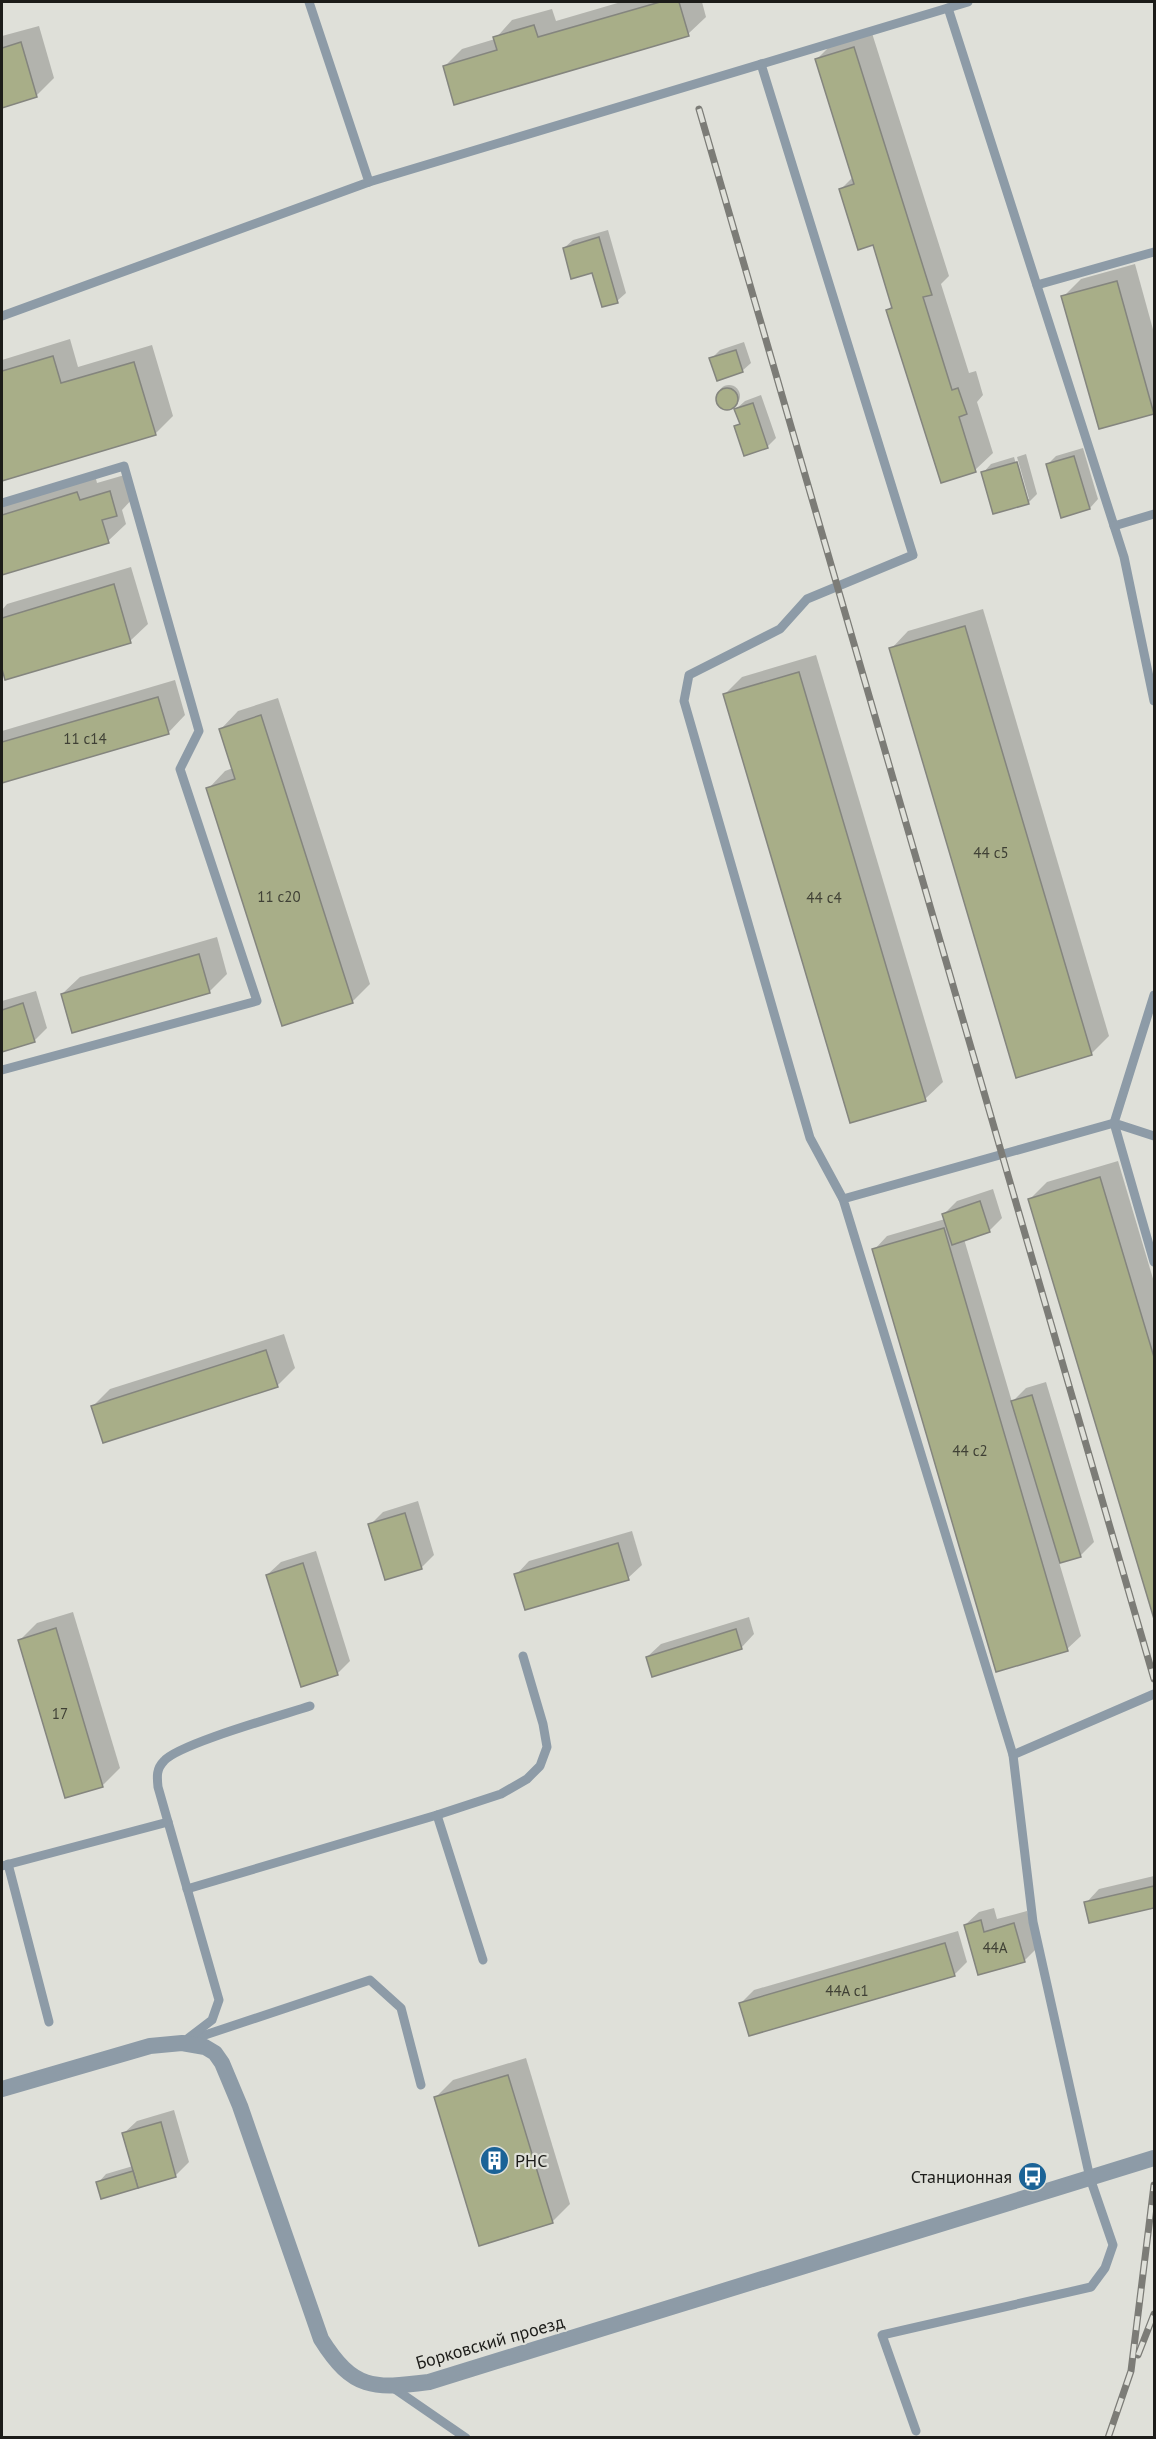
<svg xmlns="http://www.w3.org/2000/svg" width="1156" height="2439" font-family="'PT Sans',sans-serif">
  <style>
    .shadow { fill: #0003 }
    .building { fill: #a8ae88; stroke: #84857e; stroke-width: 1.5 }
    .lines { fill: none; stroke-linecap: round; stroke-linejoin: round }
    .service { stroke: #8d9ba7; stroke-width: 9 }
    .minor { stroke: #8d9ba7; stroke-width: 16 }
    .rail-casing { stroke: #7c7c77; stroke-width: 7 }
    .rail { stroke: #dfe0d9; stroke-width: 4.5; stroke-dasharray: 14; stroke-linecap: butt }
    .labels { text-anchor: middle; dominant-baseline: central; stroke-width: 4.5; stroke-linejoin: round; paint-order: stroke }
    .number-label { font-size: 15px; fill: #3f4035 }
    .poi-label { font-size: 18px; fill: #1c1c19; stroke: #dfe0d9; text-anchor: start }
    .street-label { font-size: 18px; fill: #1c1c19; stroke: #dfe0d9 }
  </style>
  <rect width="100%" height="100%" fill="#dfe0d9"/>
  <g class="shadow">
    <path d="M621 2H702L706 17 688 34 444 67 462 49 495 39 512 20 552 9 556 21Z"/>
    <path d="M39 26 54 78 36 96 2 106V36Z"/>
    <path d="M871 30 949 276 941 284 969 373 976 371 983 395 977 402 993 453 975 470 888 310 893 305 873 243 840 190 854 176 817 59 834 42Z"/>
    <path d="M608 230 626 293 617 301 593 271 564 248 573 240Z"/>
    <path d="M1135 264 1154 333V412L1100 427 1063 297 1081 279Z"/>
    <path d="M70 339 78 367 152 345 173 416 155 434 2 479V360Z"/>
    <path d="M744 342 751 363 742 371 711 359 720 350Z"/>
    <circle cx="729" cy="396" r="11"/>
    <path d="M761 395 776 438 767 447 736 427 741 422 736 409 745 401Z"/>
    <path d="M1083 448 1098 499 1090 508 1047 465 1056 456Z"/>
    <path d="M1026 454 1037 494 1028 503 983 473 991 464 1014 457 1026 499H1029L1017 457Z"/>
    <path d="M128 474 134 497 122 510 126 524 108 541 2 573V503L95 475 97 483Z"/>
    <path d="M131 567 148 624 130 641 6 678 2 664V610L7 604Z"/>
    <path d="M983 609 1109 1036 1091 1054 891 649 908 631Z"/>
    <path d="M816 655 943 1082 925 1099 724 695 742 677Z"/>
    <path d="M175 680 185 715 168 733 2 781V731Z"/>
    <path d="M278 698 370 984 352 1002 208 789 225 771 233 768 221 729 238 711Z"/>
    <path d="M217 937 227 974 210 991 62 994 80 977Z"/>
    <path d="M36 991 47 1028 34 1041 2 1050V1001Z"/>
    <path d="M1118 1161 1154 1282V1614L1030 1199 1047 1182Z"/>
    <path d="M993 1189 1002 1218 989 1231 964 1239 1012 1402 1026 1388 1046 1382 1094 1542 1081 1555 1059 1562 1081 1636 1067 1649 874 1250 887 1236 945 1219 944 1214 957 1201Z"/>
    <path d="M284 1334 295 1368 277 1386 93 1406 110 1389Z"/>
    <path d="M418 1501 434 1555 421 1568 370 1525 383 1512Z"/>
    <path d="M632 1531 642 1565 628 1578 516 1575 529 1561Z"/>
    <path d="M316 1551 350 1661 337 1674 267 1575 281 1562Z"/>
    <path d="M73 1612 120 1768 103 1785 19 1641 37 1623Z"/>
    <path d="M749 1617 754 1634 741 1648 647 1657 661 1644Z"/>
    <path d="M1154 1876V1907L1090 1921 1086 1903 1099 1889Z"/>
    <path d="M994 1908 997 1919 1027 1911 1038 1947 1024 1961 965 1925 979 1912Z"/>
    <path d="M958 1931 967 1962 954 1975 741 2003 754 1990Z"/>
    <path d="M526 2058 570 2204 552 2222 435 2098 453 2080Z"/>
    <path d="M174 2110 189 2162 176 2175 102 2197 98 2183 106 2174 133 2166 123 2134 137 2121Z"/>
  </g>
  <g class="building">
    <path d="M660 2H679L689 36 454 105 443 66 497 50 493 37 534 25 538 37Z"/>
    <path d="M21 42 37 97 2 108V48Z"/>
    <path d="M854 47 932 295 923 297 952 390 958 388 967 414 959 417 976 472 941 483 886 310 892 308 873 245 858 250 839 189 854 184 815 59Z"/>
    <path d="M599 237 618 303 602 307 592 273 571 279 563 248Z"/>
    <path d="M1117 281 1154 414 1099 429 1061 296Z"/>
    <path d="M736 350 743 372 717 381 709 358Z"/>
    <path d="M53 356 61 383 134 362 156 435 2 481V371Z"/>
    <circle cx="727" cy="399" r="11"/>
    <path d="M753 403 768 448 744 456 734 426 740 424 734 409Z"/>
    <path d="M1074 456 1090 509 1061 518 1046 464Z"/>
    <path d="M1017 462 1029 504 993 514 981 472Z"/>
    <path d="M110 491 117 516 102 520 109 543 2 575V515L77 492 80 500Z"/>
    <path d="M114 584 131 643 5 680 2 669V618Z"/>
    <path d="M965 626 1092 1055 1016 1078 889 648Z"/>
    <path d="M799 672 926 1101 850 1123 723 694Z"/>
    <path d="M158 697 169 734 2 783V742Z"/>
    <path d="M261 715 353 1003 282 1026 206 788 235 779 219 729Z"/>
    <path d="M199 954 210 993 72 1033 61 994Z"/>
    <path d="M23 1003 35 1042 2 1052V1010Z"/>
    <path d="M1100 1177 1154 1357V1619L1028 1199Z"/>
    <path d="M980 1201 990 1232 952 1245 942 1214Z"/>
    <path d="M944 1228 1068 1651 996 1672 872 1249Z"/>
    <path d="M266 1350 278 1387 103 1443 91 1406Z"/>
    <path d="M1032 1395 1081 1557 1060 1563 1011 1401Z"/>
    <path d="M405 1513 422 1569 385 1580 368 1524Z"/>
    <path d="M618 1543 629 1580 525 1610 514 1574Z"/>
    <path d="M303 1563 338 1675 301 1687 266 1575Z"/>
    <path d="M56 1628 103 1787 65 1798 18 1640Z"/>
    <path d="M736 1629 742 1649 652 1677 646 1657Z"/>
    <path d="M1154 1886V1908L1089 1923 1084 1902Z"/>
    <path d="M981 1920 984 1932 1014 1923 1025 1962 978 1975 964 1925Z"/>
    <path d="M945 1943 955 1976 749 2036 739 2003Z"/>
    <path d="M508 2075 553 2223 479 2246 434 2097Z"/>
    <path d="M161 2122 176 2177 138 2188 122 2133Z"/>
    <path d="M133 2171 138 2188 101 2199 96 2182Z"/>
  </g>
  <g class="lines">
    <g class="service">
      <path d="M948 8 1124 557 1154 701"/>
      <path d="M761 64 913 555 807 599 780 629 689 675 684 701 810 1138 843 1199"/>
      <path d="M369 182 968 2"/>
      <path d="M1037 285 1154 252"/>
      <path d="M2 316 369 182 309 2"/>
      <path d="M2 503 124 466 199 731 180 769 257 1001 2 1070"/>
      <path d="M1114 526 1154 514"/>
      <path d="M1154 995 1114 1123 1154 1136"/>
      <path d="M1013 1755 843 1199 1114 1123 1154 1262"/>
      <path d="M437 1815 483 1960"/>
      <path d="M8 1864 49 2022"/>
      <path d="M2 1866 168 1822"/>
      <path d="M187 1889 437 1815 501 1794 527 1779 540 1766 547 1747 543 1724 523 1656"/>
      <path d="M190 2040 370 1980 401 2008 421 2085"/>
      <path d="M182 2043 212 2020 219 2000 158 1787C157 1777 156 1769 164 1761 178 1744 283 1715 310 1706"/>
      <path d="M392 2387 466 2438"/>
      <path d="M916 2431 882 2335 1091 2287 1105 2268 1113 2245 1090 2178 1033 1922 1013 1755 1154 1694"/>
    </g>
    <path class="minor" d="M2 2089 150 2046 182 2043 205 2047 215 2053 222 2063 240 2106 321 2339C353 2390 373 2389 429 2382L1154 2158"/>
    <defs>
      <g id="rail">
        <path d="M699 109 1154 1679"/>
        <path d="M1138 2355 1154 2314"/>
        <path d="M1108 2438 1131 2371 1154 2185"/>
      </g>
    </defs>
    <use href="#rail" class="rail-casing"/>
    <use href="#rail" class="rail"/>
  </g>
  <defs>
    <symbol id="building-disc" viewBox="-11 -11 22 22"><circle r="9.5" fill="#1b6397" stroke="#dfe0d9"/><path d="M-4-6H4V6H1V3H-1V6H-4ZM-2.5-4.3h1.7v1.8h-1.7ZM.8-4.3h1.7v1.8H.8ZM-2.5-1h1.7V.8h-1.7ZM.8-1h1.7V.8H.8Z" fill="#fff"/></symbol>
    <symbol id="bus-disc" viewBox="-11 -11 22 22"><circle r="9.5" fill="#1b6397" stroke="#dfe0d9"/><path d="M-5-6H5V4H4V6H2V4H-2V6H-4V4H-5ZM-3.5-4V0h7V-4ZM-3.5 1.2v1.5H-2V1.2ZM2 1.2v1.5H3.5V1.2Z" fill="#fff"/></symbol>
  </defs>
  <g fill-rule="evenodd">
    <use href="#building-disc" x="478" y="2144" width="33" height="33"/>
    <use href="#bus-disc" x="1016" y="2160" width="33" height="33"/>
  </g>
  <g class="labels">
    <g class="number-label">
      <text x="85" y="738">11 с14</text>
      <text x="991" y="852">44 с5</text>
      <text x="279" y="896">11 с20</text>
      <text x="824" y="897">44 с4</text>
      <text x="970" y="1450">44 с2</text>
      <text x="60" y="1713">17</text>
      <text x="995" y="1947">44А</text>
      <text x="847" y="1990">44А с1</text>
    </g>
    <g class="poi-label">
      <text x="515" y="2160">РНС</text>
      <text x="1012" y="2176" text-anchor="end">Станционная</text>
    </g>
    <g class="street-label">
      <text transform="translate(490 2342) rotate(-16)">Борковский проезд</text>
    </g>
  </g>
  <rect width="1156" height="2439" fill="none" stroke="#1c1c19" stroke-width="6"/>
</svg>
